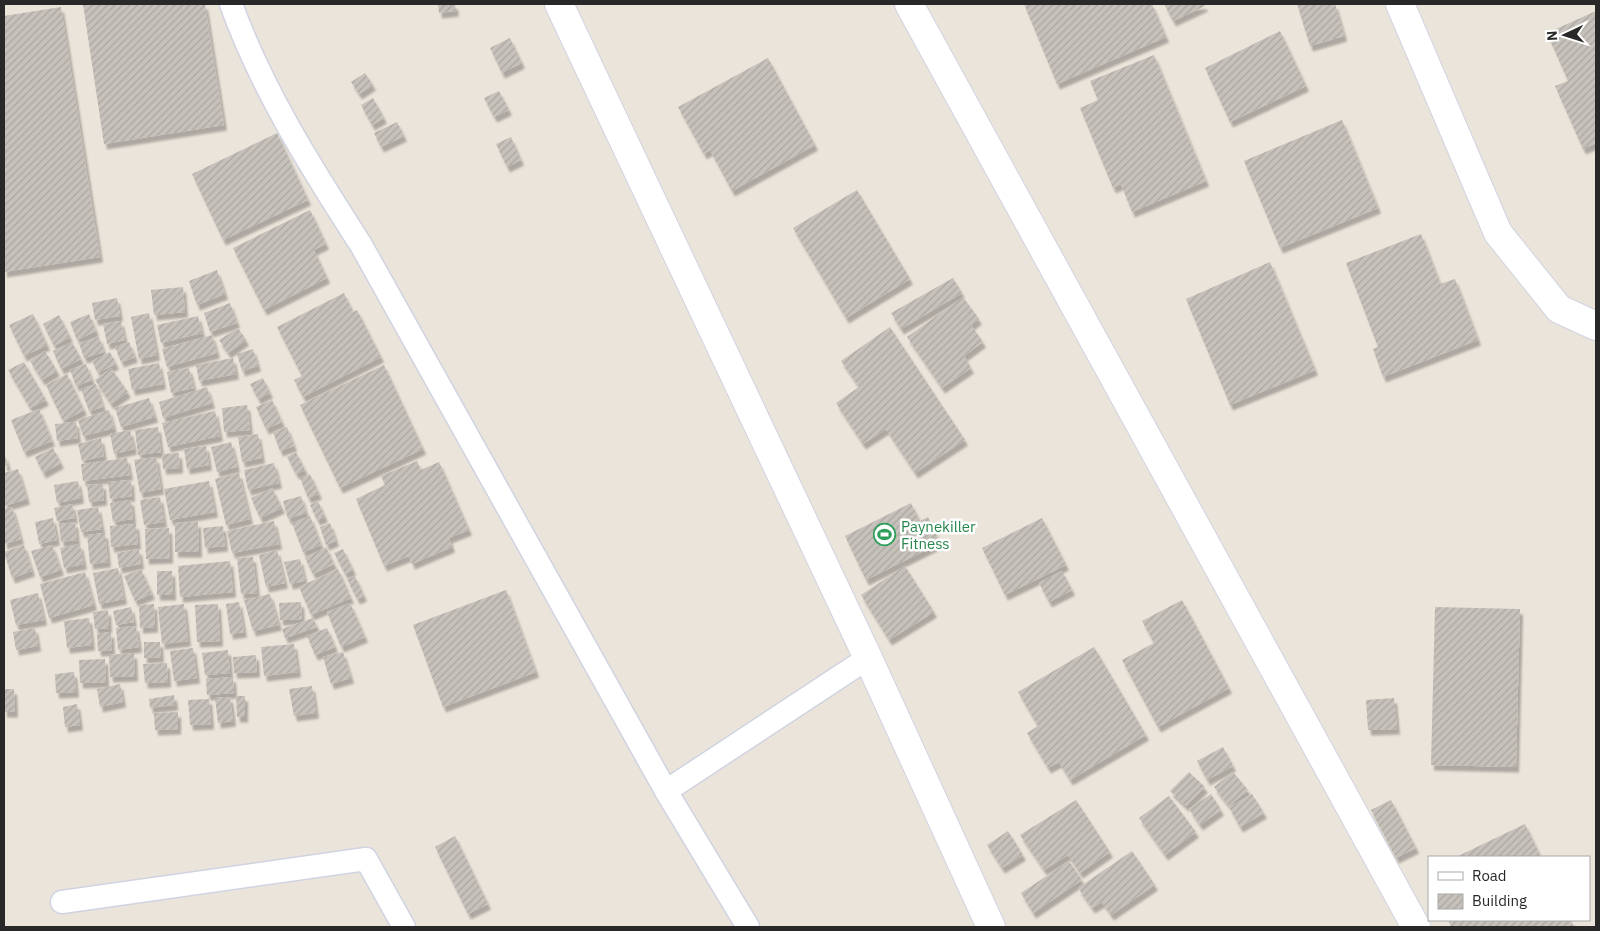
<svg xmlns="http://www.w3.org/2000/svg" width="1600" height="931" font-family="'IBM Plex Sans',sans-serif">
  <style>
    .building { fill: url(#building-hatch); filter: url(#shadow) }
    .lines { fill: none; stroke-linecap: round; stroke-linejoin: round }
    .lane-casing { stroke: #d0d3e1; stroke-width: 25 }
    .street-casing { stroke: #d0d3e1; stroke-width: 30 }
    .lane { stroke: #fff; stroke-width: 22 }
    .street { stroke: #fff; stroke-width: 28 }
    .labels { text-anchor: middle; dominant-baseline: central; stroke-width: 5; stroke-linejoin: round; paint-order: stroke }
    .leisure-label { font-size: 15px; fill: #27864d; stroke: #fff; text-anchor: start }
  </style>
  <defs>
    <pattern id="building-hatch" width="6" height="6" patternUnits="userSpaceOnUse" patternTransform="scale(1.25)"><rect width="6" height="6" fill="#c6c1ba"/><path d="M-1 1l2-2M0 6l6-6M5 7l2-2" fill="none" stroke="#aaa6a0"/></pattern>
    <filter id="shadow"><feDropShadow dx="3" dy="5.5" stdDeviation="1" flood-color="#0004"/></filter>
  </defs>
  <rect width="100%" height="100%" fill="#ebe4da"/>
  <g class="building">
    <path d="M83 4H205L224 125 104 144Z"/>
    <path d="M438 4H455L456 11 439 13Z"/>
    <path d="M1024 4H1152L1166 37 1057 84Z"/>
    <path d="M1164 4H1204L1205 6 1173 21Z"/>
    <path d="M1297 4H1335L1344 36 1310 46Z"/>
    <path d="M61 7 100 257 4 272V16Z"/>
    <path d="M1596 11V143L1583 149 1555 86 1568 81 1547 33Z"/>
    <path d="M1280 31 1306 86 1230 122 1205 68Z"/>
    <path d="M510 38 522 63 502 73 490 48Z"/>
    <path d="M1154 55 1206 181 1132 212 1121 184 1113 188 1080 108 1098 100 1090 81Z"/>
    <path d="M768 58 815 145 732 191 710 150 704 154 678 107Z"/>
    <path d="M365 73 373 85 359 94 351 82Z"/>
    <path d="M499 91 509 110 494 117 484 98Z"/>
    <path d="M373 98 384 118 372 125 361 105Z"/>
    <path d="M1342 120 1378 208 1280 248 1244 161Z"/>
    <path d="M397 122 404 136 381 147 374 133Z"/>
    <path d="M277 133 308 200 223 240 192 174Z"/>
    <path d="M511 137 521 160 507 167 496 144Z"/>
    <path d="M857 190 910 279 846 318 793 228Z"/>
    <path d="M310 210 326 244 314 250 327 278 264 310 233 248Z"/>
    <path d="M1421 234 1440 284 1455 279 1478 340 1383 377 1373 349 1378 347 1346 263Z"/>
    <path d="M1270 262 1315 370 1230 405 1186 299Z"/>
    <path d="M217 270 225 294 197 305 189 281Z"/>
    <path d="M953 278 962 293 901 329 891 313Z"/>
    <path d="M183 287 185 312 154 315 151 290Z"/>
    <path d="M344 293 353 312 357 310 381 357 303 397 294 380 302 376 277 327Z"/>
    <path d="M963 297 979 319 971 325 983 342 964 356 971 368 942 388 907 337Z"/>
    <path d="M117 298 120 316 95 320 92 303Z"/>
    <path d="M230 303 237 323 210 332 204 313Z"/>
    <path d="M149 313 157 355 139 359 131 317Z"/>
    <path d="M33 314 47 345 24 356 9 325Z"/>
    <path d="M89 314 96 331 77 340 70 322Z"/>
    <path d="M59 315 70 337 54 346 43 324Z"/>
    <path d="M198 316 202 333 161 343 157 325Z"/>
    <path d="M121 321 125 340 107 344 103 324Z"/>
    <path d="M890 327 965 440 915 473 886 429 863 444 836 403 859 387 841 361Z"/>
    <path d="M238 328 246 340 228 353 219 340Z"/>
    <path d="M212 335 217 353 167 367 162 349Z"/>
    <path d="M99 337 104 352 84 358 79 343Z"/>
    <path d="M72 342 81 359 61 369 53 351Z"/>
    <path d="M129 342 135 357 121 362 115 347Z"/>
    <path d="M253 349 258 366 242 371 237 354Z"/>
    <path d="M45 351 57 371 42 380 30 361Z"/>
    <path d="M110 352 116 364 98 373 92 361Z"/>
    <path d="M233 358 236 374 199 381 196 365Z"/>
    <path d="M24 362 46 400 30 408 8 370Z"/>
    <path d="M159 363 163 384 132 390 128 369Z"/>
    <path d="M86 364 92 380 76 386 70 370Z"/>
    <path d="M384 365 423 449 340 488 300 405Z"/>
    <path d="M111 368 128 392 111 404 95 380Z"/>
    <path d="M189 368 194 388 171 393 167 372Z"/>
    <path d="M67 374 84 410 63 421 46 385Z"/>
    <path d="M263 378 270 393 258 399 250 384Z"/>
    <path d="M96 384 103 407 89 411 81 389Z"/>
    <path d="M207 387 212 403 163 418 159 402Z"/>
    <path d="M149 398 155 417 121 427 115 408Z"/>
    <path d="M272 400 282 422 266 429 256 407Z"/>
    <path d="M247 405 250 430 224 432 222 408Z"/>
    <path d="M39 409 52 441 24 452 11 420Z"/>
    <path d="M109 410 114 428 83 436 78 420Z"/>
    <path d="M215 411 220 436 168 447 162 423Z"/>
    <path d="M76 422 78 438 57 441 55 424Z"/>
    <path d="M158 427 161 452 138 455 135 430Z"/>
    <path d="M287 427 294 446 280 451 273 432Z"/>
    <path d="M130 430 134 449 114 454 110 434Z"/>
    <path d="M258 434 262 458 242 462 238 437Z"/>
    <path d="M101 438 104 456 82 461 78 444Z"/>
    <path d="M231 442 237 467 217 472 211 447Z"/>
    <path d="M206 446 209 465 187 469 184 449Z"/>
    <path d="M53 448 61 463 43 473 35 457Z"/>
    <path d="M296 452 305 470 296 474 287 457Z"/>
    <path d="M4 453 8 465 4 466Z"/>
    <path d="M179 453 180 468 163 469 162 454Z"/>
    <path d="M156 457 161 489 140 493 134 460Z"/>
    <path d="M127 458 130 475 83 481 81 464Z"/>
    <path d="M417 461 421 470 439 462 469 530 449 538 452 547 412 564 409 556 384 566 356 499 385 485 381 476Z"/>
    <path d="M274 463 279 483 248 490 244 470Z"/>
    <path d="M18 469 27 499 4 506V473Z"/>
    <path d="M239 473 250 519 226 525 215 479Z"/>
    <path d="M310 474 319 494 308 498 300 478Z"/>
    <path d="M131 480 132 496 110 499 108 482Z"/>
    <path d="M78 481 81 498 57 503 54 485Z"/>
    <path d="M209 481 215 512 170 520 164 489Z"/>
    <path d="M103 484 104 500 89 502 87 485Z"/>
    <path d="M272 488 282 508 260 518 251 498Z"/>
    <path d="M301 496 306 513 288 519 283 501Z"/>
    <path d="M160 497 164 522 144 525 140 500Z"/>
    <path d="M131 500 133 519 113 522 110 503Z"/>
    <path d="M318 501 325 517 317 520 310 505Z"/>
    <path d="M911 503 920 521 928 517 940 543 866 580 845 536Z"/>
    <path d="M72 504 75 518 57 521 54 508Z"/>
    <path d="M12 507 21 539 4 544V509Z"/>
    <path d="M98 507 102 529 81 532 77 510Z"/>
    <path d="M310 516 321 545 303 552 292 523Z"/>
    <path d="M53 518 57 540 39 544 35 522Z"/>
    <path d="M1042 518 1066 565 1005 595 982 548Z"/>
    <path d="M274 521 279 544 232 553 227 531Z"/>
    <path d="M75 522 77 540 61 542 59 524Z"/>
    <path d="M198 522 199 552H175V523Z"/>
    <path d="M330 523 336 541 326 545 320 527Z"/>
    <path d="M136 524 138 544 111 547 110 526Z"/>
    <path d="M223 526 225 546 205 548 203 528Z"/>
    <path d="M169 528 170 558 146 559 145 529Z"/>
    <path d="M105 533 108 562 90 564 87 535Z"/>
    <path d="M80 544 84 564 64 568 60 548Z"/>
    <path d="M24 545 32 571 12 578 4 552Z"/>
    <path d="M52 545 61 570 40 577 31 551Z"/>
    <path d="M326 547 334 564 313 574 305 558Z"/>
    <path d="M139 549 141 564 119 568 117 553Z"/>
    <path d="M343 549 353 570 345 574 334 553Z"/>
    <path d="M277 550 285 583 266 587 259 555Z"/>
    <path d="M253 557 257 593 241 594 237 558Z"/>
    <path d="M300 559 305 581 290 584 284 562Z"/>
    <path d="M230 561 233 592 180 597 178 566Z"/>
    <path d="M905 566 934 612 889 640 861 595Z"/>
    <path d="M118 568 124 599 99 604 93 573Z"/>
    <path d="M141 569 152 594 135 601 124 576Z"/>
    <path d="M338 569 351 598 311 615 299 587Z"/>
    <path d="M157 571H172L173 595H157Z"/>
    <path d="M1062 571 1072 590 1049 602 1039 583Z"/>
    <path d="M85 572 94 605 49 618 40 584Z"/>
    <path d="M355 576 364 596 357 599 347 579Z"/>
    <path d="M506 590 536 672 443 707 413 625Z"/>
    <path d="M38 593 44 620 16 625 10 600Z"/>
    <path d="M270 594 279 625 253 631 244 600Z"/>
    <path d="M1182 600 1229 688 1158 727 1122 660 1154 643 1142 621Z"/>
    <path d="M239 602 244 632 230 634 226 604Z"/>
    <path d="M301 602 302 619 280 620 279 603Z"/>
    <path d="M350 603 365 637 341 647 327 612Z"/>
    <path d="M154 604 155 627 140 628 139 605Z"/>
    <path d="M184 604 188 641 162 644 158 607Z"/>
    <path d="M218 604 220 641 197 642 195 605Z"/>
    <path d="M131 607 134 622 116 625 113 611Z"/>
    <path d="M1435 607 1520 609 1516 767 1431 765Z"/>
    <path d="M108 610 109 628 95 629 93 612Z"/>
    <path d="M89 618 92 645 67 648 64 621Z"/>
    <path d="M313 618 317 627 285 638 282 629Z"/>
    <path d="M136 626 139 647 118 650 116 628Z"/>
    <path d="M35 628 38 646 16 650 13 632Z"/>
    <path d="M327 628 335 647 315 655 307 636Z"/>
    <path d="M111 632 112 650 98 651 97 634Z"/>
    <path d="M144 642H160L161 657 144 658Z"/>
    <path d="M294 644 298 672 264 676 261 647Z"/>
    <path d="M1094 647 1146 735 1070 780 1059 762 1048 768 1027 733 1038 726 1018 692Z"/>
    <path d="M193 648 197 678 174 681 170 651Z"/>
    <path d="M228 650 230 673 205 675 202 653Z"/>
    <path d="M343 652 351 678 331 684 323 657Z"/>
    <path d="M134 653 135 676 110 677 109 655Z"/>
    <path d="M256 655 257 672 234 673 233 657Z"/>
    <path d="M105 659 106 682 80 683 79 660Z"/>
    <path d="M167 663 168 682 145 683 143 664Z"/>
    <path d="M74 672 76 692 56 693 55 674Z"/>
    <path d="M233 677 234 693 207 695 206 679Z"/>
    <path d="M120 684 123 702 100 707 97 689Z"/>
    <path d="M312 686 316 713 294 716 289 689Z"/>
    <path d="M4 689H14L15 712H4Z"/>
    <path d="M174 695 175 705 150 708 149 699Z"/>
    <path d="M236 696H245V717H237Z"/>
    <path d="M230 697 233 721 218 723 215 698Z"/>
    <path d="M1394 698 1397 729 1368 730 1366 700Z"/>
    <path d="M209 699 211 724 190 725 188 700Z"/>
    <path d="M77 704 80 725 65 727 63 707Z"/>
    <path d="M178 712V729L155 730 154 713Z"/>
    <path d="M1223 747 1233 766 1207 780 1197 761Z"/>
    <path d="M1189 772 1205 787 1186 806 1170 791Z"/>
    <path d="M1233 772 1248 790 1229 806 1214 787Z"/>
    <path d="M1211 794 1221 810 1200 825 1189 809Z"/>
    <path d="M1252 794 1264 813 1240 827 1229 807Z"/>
    <path d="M1169 796 1196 832 1165 855 1139 818Z"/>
    <path d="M1076 800 1110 852 1080 873 1068 855 1044 870 1020 835Z"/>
    <path d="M1391 800 1416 848 1396 858 1371 810Z"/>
    <path d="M1525 824 1541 857H1456Z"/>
    <path d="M1008 831 1023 855 1002 868 987 845Z"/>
    <path d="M455 836 488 904 468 914 435 847Z"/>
    <path d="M1132 851 1155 885 1111 915 1102 902 1092 908 1078 888Z"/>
    <path d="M1069 861 1082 880 1033 913 1021 893Z"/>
    <path d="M1448 920H1571L1574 927H1451Z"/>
  </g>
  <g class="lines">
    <defs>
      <g id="lane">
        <path d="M231 4C262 90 312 169 361 245L666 791 748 927"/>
        <path d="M666 791 868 658"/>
        <path d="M62 902 366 859 404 927"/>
      </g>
      <g id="street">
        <path d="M559 4 868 658 991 927"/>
        <path d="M909 4 1416 927"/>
        <path d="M1400 4 1498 233 1559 309 1596 326"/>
      </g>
    </defs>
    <use href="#lane" class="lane-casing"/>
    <use href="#street" class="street-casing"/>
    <use href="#lane" class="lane"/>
    <use href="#street" class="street"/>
  </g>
  <defs>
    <symbol id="stadium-ring" viewBox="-11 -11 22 22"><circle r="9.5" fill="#fff" stroke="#2e9e5b" stroke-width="1.5"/><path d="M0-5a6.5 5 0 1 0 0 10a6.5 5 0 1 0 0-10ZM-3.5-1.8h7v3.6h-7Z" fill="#2e9e5b"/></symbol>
  </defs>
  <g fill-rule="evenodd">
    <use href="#stadium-ring" x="872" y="522" width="25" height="25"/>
  </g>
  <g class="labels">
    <g class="leisure-label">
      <text x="901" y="526">Paynekiller<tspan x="901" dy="17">Fitness</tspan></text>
    </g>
  </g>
  <rect width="1600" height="931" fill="none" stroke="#282828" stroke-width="10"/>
  <rect x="1428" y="856" width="162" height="65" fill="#ffffff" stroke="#a9a9a9"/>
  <rect x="1438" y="872" width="25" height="8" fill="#ffffff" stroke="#a9a9a9"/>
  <text x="1472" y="881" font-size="15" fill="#282828">Road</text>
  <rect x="1438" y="894" width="25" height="15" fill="url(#building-hatch)" stroke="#a9a9a9"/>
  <text x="1472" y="906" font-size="15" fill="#282828">Building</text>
  <g transform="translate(1565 35) rotate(266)" stroke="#ffffff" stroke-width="4" paint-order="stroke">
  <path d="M0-4L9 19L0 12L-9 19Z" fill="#282828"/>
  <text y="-8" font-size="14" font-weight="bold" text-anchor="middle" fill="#282828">N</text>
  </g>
</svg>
